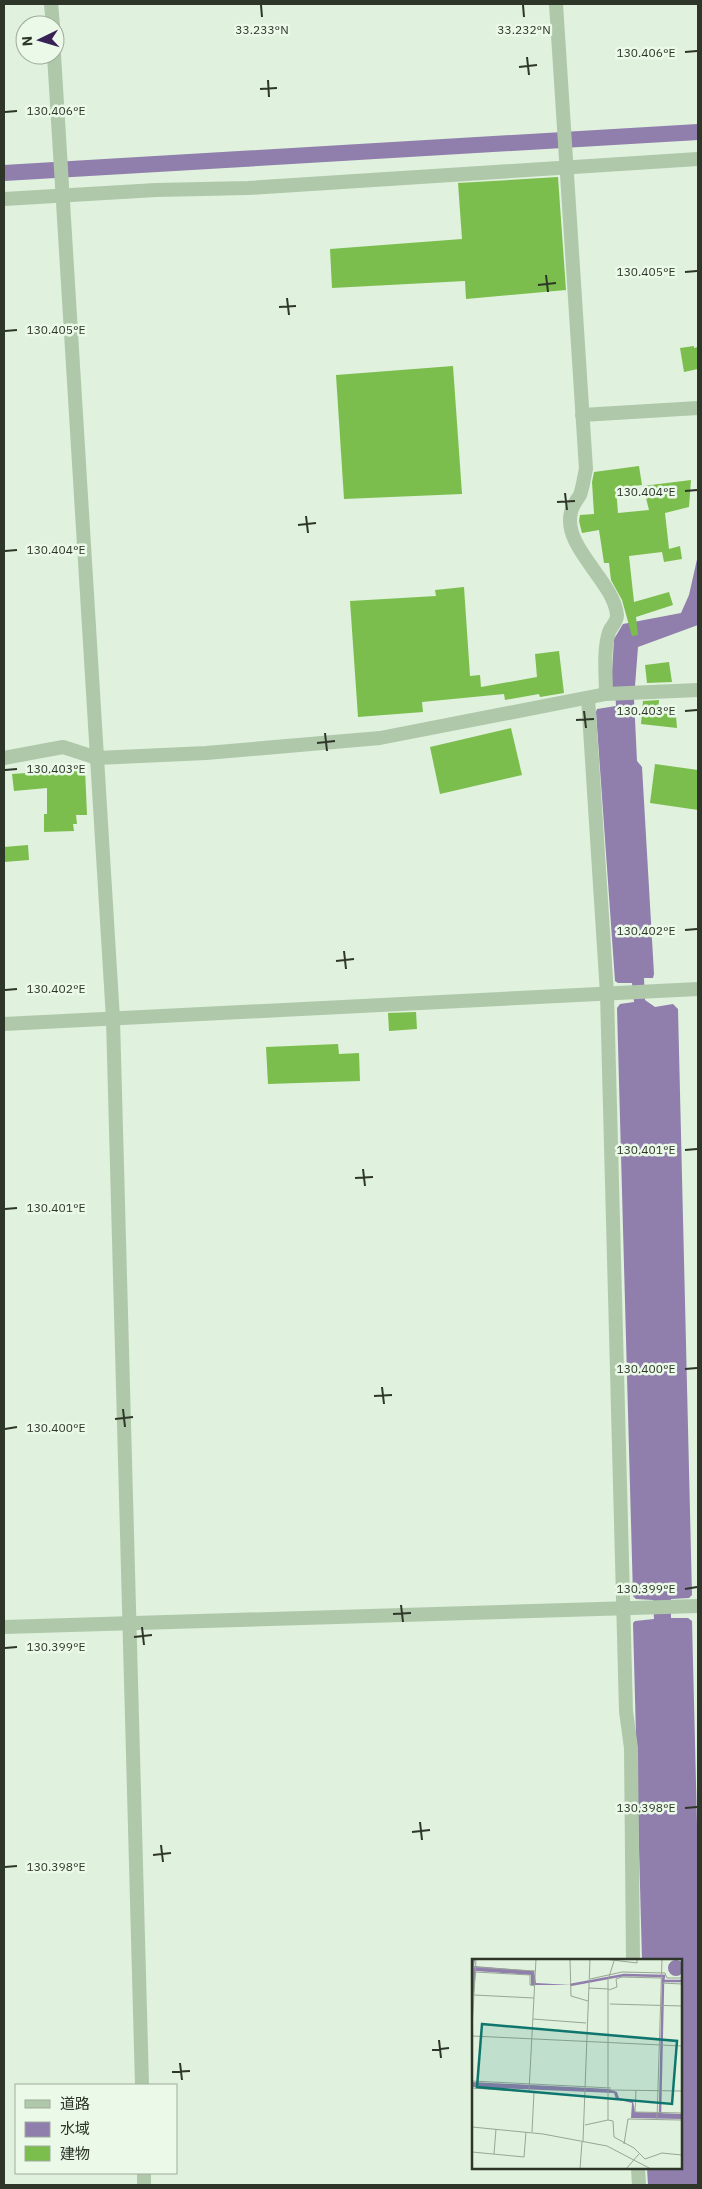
<svg xmlns="http://www.w3.org/2000/svg" width="702" height="2189" font-family="'IBM Plex Sans','Noto Sans JP',sans-serif">
  <style>
    .water { fill: #907eac }
    .lines { fill: none; stroke-linecap: round; stroke-linejoin: round }
    .canal { stroke: #907eac; stroke-width: 16 }
    .building { fill: #7bbe4e }
    .minor { stroke: #afc8aa; stroke-width: 14 }
    .tertiary { stroke: #afc8aa; stroke-width: 14 }
    .ticks { fill: none; stroke: #2d3629; stroke-width: 2 }
    .inset-river { fill: none; stroke: #907eac; stroke-width: 2.5 }
    .inset-road { fill: none; stroke: #98a695; stroke-width: 1 }
    .view { fill: #0f766e; fill-opacity: 0.15; stroke: #0f766e; stroke-width: 2.5 }
    .inset-edge { fill: none; stroke: #2d3629; stroke-width: 2.5 }
    .ticks-label { font-size: 12px; text-anchor: middle; fill: #2d3629; stroke: #ebf9e9; stroke-width: 5; stroke-linejoin: round; paint-order: stroke }
  </style>
  <rect width="100%" height="100%" fill="#e0f1dd"/>
  <path class="water" d="M698 555V625L638 647 634 699 637 761 642 767 654 974 653 978H644L645 1000 655 1007 673 1004 678 1009 692 1595 689 1598 671 1599V1618H688L692 1621 698 1864V2185H648L647 2168H681V1960H642L633 1623 635 1621 654 1619 653 1600 636 1599 633 1596 617 1008 620 1004 634 1002 632 983H618L615 981 596 712 597 709 616 706 615 690 611 689 614 639 623 624 681 613 689 595Z"/>
  <g class="lines">
    <path class="canal" d="M4 173 698 132"/>
  </g>
  <g class="building">
    <path d="M558 177 566 290 466 299 465 281 332 288 330 249 462 239 458 183Z"/>
    <path d="M694 346V348L698 347V369L684 372 680 348Z"/>
    <path d="M453 366 462 494 344 499 336 375Z"/>
    <path d="M639 466 642 485 616 488 618 513 649 510 643 486 691 480 689 507 665 513 669 549 680 546 682 559 664 562 662 552 629 556 634 602 669 592 673 605 636 617 638 635 632 636 622 600 611 580 609 563H604L599 530 582 533 579 521 580 515 594 514 592 482 594 472Z"/>
    <path d="M464 587 470 676 480 675 481 687 537 677 535 654 559 651 564 693 540 697 539 694 505 700 504 694 422 702 423 712 358 717 350 601 436 596 435 590Z"/>
    <path d="M669 662 672 682 647 683 645 665Z"/>
    <path d="M659 700 658 712 676 716 677 728 641 724 643 701Z"/>
    <path d="M511 728 522 775 440 794 430 747Z"/>
    <path d="M655 764 698 770V810L650 803Z"/>
    <path d="M85 769 87 815H76L77 824H73L74 831 44 832V814H47V788L14 791 12 774Z"/>
    <path d="M28 845 29 860 4 862V847Z"/>
    <path d="M416 1012 417 1029 389 1031 388 1013Z"/>
    <path d="M338 1044 339 1054 359 1053 360 1081 268 1084 266 1047Z"/>
  </g>
  <g class="lines">
    <g class="minor">
      <path d="M556 4 586 469C584 477 583 487 580 495 577 500 572 506 571 512 562 547 614 581 617 615 617 623 611 626 609 632 603 651 606 675 606 694"/>
      <path d="M4 199 156 190 248 188 698 159"/>
      <path d="M582 415 698 408"/>
      <path d="M588 698 607 994 626 1711 631 1748 633 1960"/>
      <path d="M4 758 63 747 97 758 206 753 380 738 606 694 698 690"/>
      <path d="M4 1024 698 989"/>
      <path d="M4 1627 698 1606"/>
      <path d="M638 2168 639 2185"/>
    </g>
    <g class="tertiary">
      <path d="M51 4 53 25"/>
      <path d="M54 55 113 1019 142 2085"/>
      <path d="M144 2173V2185"/>
    </g>
  </g>
  <path class="ticks" d="M261 5 262 17M523 5 524 17M685 52 697 51M527 57 529 75M519 67 537 65M268 80 269 97M260 89 277 88M5 112 17 111M685 272 697 271M546 275 548 292M538 285 556 283M287 298 289 315M279 307 296 306M5 331 17 330M685 491 697 490M565 493 567 510M557 502 575 501M306 516 308 533M298 525 316 523M5 551 17 550M584 711 586 728M685 711 697 710M576 720 594 719M325 733 327 751M317 743 335 741M5 770 17 769M685 930 697 929M344 951 346 969M336 961 354 959M5 990 17 989M685 1150 697 1149M363 1169 365 1186M355 1178 373 1177M5 1209 17 1208M685 1369 697 1368M382 1387 384 1404M374 1396 392 1395M123 1409 125 1427M115 1419 133 1417M5 1429 17 1427M685 1589 697 1587M401 1605 403 1622M393 1614 411 1613M142 1627 144 1645M134 1637 152 1635M5 1648 17 1647M685 1808 697 1807M420 1822 422 1840M412 1832 430 1830M161 1845 163 1862M153 1855 171 1853M5 1867 17 1866M439 2040 441 2058M432 2050 449 2048M180 2063 182 2080M172 2072 190 2071"/>
  <g transform="translate(472 1959)">
    <rect width="210" height="210" fill="#e0f1dd"/>
    <path d="M0 0H3L2 7 62 12 64 24 99 26H59V16L4 12 0 52ZM196 9a8 8 0 1 1 16 0a8 8 0 1 1-16 0ZM0 123 137 130 145 133 147 139 161 142 163 153 210 155V160L159 159 160 144 144 140 142 134 0 128Z" fill="#907eac"/>
    <path class="inset-river" d="M98 26 152 16 192 17 191 22H210M188 155 191 23"/>
    <path class="inset-road" d="M98 0 99 37 116 42M132 0 165 4V0M0 8 63 12M3 13 58 16V26L63 27M118 20 150 13 193 14 195 19H210M189 24 210 25M117 29 137 30M137 31 145 28 144 20 150 18 189 19M2 36 62 39M138 45 210 47M61 60 114 64M0 69 4 0M0 77 210 87M0 122 139 129M0 129 62 133 60 173M139 131 210 132M164 131 163 153 210 154M57 132 64 0M185 160 190 0M136 161V21L142 2M136 161 141 162 142 178 162 189 173 200 190 194 210 196M113 166 136 161M0 168 71 175 135 187 179 210M111 182 118 0M152 185 156 160 210 161M0 193 52 198 54 173M22 195 24 170M108 210 110 183M154 210 167 195"/>
    <path class="view" d="M10 65 205 82 200 145 5 128Z"/>
    <rect width="210" height="210" class="inset-edge"/>
  </g>
  <g class="ticks-label">
    <text x="262" y="34">33.233°N</text>
    <text x="524" y="34">33.232°N</text>
    <text x="646" y="57">130.406°E</text>
    <text x="56" y="115">130.406°E</text>
    <text x="646" y="276">130.405°E</text>
    <text x="56" y="334">130.405°E</text>
    <text x="646" y="496">130.404°E</text>
    <text x="56" y="554">130.404°E</text>
    <text x="646" y="715">130.403°E</text>
    <text x="56" y="773">130.403°E</text>
    <text x="646" y="935">130.402°E</text>
    <text x="56" y="993">130.402°E</text>
    <text x="646" y="1154">130.401°E</text>
    <text x="56" y="1212">130.401°E</text>
    <text x="646" y="1373">130.400°E</text>
    <text x="56" y="1432">130.400°E</text>
    <text x="646" y="1593">130.399°E</text>
    <text x="56" y="1651">130.399°E</text>
    <text x="646" y="1812">130.398°E</text>
    <text x="56" y="1871">130.398°E</text>
  </g>
  <rect width="702" height="2189" fill="none" stroke="#2d3629" stroke-width="10"/>
  <rect x="15" y="2084" width="162" height="90" fill="#ebf9e9" stroke="#9fab9c"/>
  <rect x="25" y="2100" width="25" height="8" fill="#afc8aa" stroke="#9fab9c"/>
  <text x="60" y="2109" font-size="15" fill="#2d3629">道路</text>
  <rect x="25" y="2122" width="25" height="15" fill="#907eac" stroke="#9fab9c"/>
  <text x="60" y="2134" font-size="15" fill="#2d3629">水域</text>
  <rect x="25" y="2146" width="25" height="15" fill="#7bbe4e" stroke="#9fab9c"/>
  <text x="60" y="2159" font-size="15" fill="#2d3629">建物</text>
  <g transform="translate(40 40) rotate(265)"><circle r="24" fill="#ebf9e9" stroke="#9fab9c"/>
  <path d="M0-4L9 19L0 12L-9 19Z" fill="#372155"/>
  <text y="-8" font-size="14" font-weight="bold" text-anchor="middle" fill="#2d3629">N</text>
  </g>
</svg>
